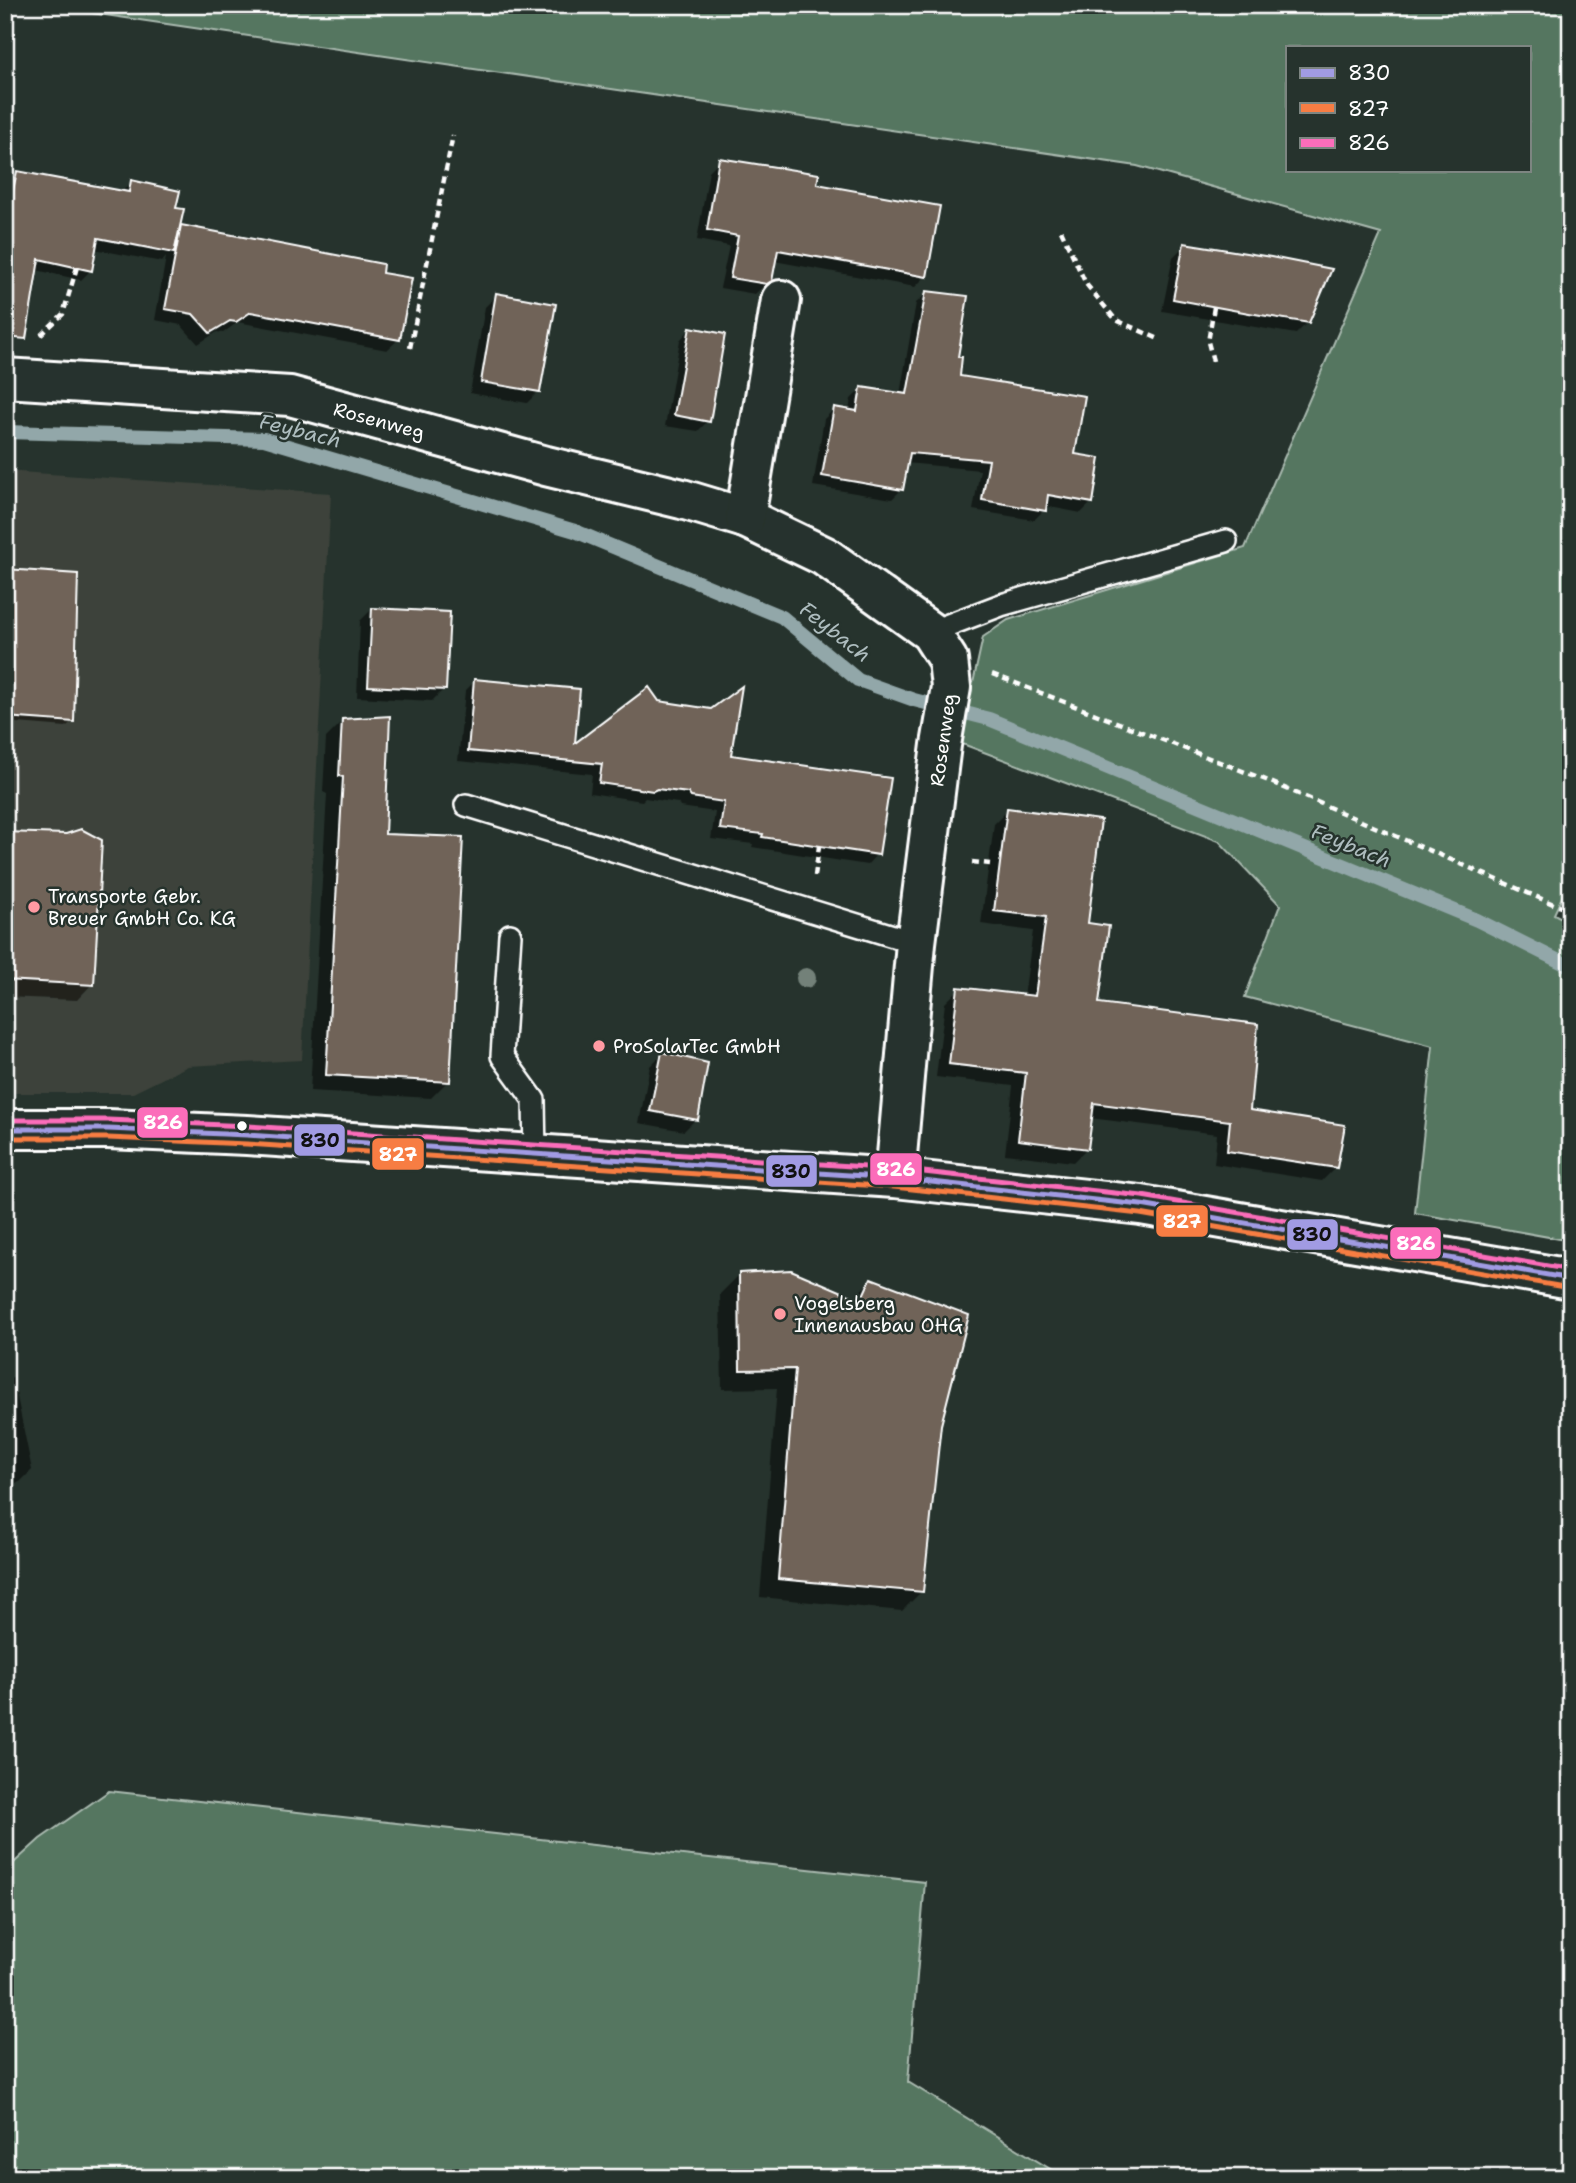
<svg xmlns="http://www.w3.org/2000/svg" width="1576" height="2183" font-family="'Shantell Sans',sans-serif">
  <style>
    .built { fill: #3c423a }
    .green { fill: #557660; stroke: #aabab0; stroke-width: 2; fill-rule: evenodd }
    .shadow { fill: #0007 }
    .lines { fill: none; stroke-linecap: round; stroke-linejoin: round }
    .stream { stroke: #92a7a9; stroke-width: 14 }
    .building { fill: #6f6459; stroke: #fff; stroke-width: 2 }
    .lane-casing { stroke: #fff; stroke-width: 26 }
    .street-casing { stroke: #fff; stroke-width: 44 }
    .secondary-casing { stroke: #fff; stroke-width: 44 }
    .path { stroke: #fff; stroke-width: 4.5; stroke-dasharray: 7 5; stroke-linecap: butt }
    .lane { stroke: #26332d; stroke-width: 21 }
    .street { stroke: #26332d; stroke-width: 38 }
    .secondary { stroke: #26332d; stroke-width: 38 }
    .bus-1-casing { stroke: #26332d; stroke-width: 10 }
    .bus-2-casing { stroke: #26332d; stroke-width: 10 }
    .bus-3-casing { stroke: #26332d; stroke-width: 10 }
    .bus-1 { stroke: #a19be3; stroke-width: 5 }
    .bus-2 { stroke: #f77d43; stroke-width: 5 }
    .bus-3 { stroke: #fb6dba; stroke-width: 5 }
    .tree { fill: #738179 }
    .poi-dot { fill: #ff9aa2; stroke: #26332d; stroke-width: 2.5 }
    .bus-dot { fill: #fff; stroke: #26332d; stroke-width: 2.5 }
    .labels { text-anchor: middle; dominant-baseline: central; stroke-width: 5; stroke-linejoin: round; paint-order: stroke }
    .street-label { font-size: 19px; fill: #fff; stroke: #26332d }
    .poi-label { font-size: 19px; fill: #fff; stroke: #26332d; text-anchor: start }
    .water-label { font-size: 21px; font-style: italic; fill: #aebdbf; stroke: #26332d }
    .line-badge { stroke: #26332d; stroke-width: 2.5 }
    .badge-label { font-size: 19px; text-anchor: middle; font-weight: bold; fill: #fff }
    .pale-badge-label { font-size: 19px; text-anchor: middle; font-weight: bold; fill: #111 }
  </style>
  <rect width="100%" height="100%" fill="#26332d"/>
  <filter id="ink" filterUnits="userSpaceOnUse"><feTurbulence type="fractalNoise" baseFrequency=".0143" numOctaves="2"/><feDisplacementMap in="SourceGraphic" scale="14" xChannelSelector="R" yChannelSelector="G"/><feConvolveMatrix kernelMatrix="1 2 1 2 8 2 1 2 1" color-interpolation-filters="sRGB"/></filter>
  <g filter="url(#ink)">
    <path class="built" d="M5 471 331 493 302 1060 188 1066 133 1093H5Z"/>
    <g class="green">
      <path d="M37 5H1571V883L1568 884 1554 914 1571 923V1241L1415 1213 1433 1046 1245 997 1280 905 1219 841 960 743 983 637 1008 620 1245 548 1381 234 1137 166ZM1287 47H1529V170H1287Z"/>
      <path d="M109 1791 925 1882 908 2082 1065 2178H5V1871L40 1839Z"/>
    </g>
    <g class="shadow">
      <path d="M720 160 815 186 926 276 915 287 774 261 770 280 755 294 720 288 729 246 697 240 709 171Z"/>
      <path d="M17 173 121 192 132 182 174 210 177 232 182 227 380 275 399 339 387 350 238 322 223 333 217 332 198 344 181 325 155 320 166 257 162 262 94 249 91 270 81 280 36 270 5 286V181H9Z"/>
      <path d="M1185 245 1308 322 1296 334 1162 311 1173 257Z"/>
      <path d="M927 293 956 359 958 378 1073 455 1091 503 1081 513 1045 506 1044 510 1034 520 973 510 980 470 906 463 902 489 892 499 813 486 824 419 834 409 849 411 851 399 861 389 900 394 916 303Z"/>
      <path d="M497 295 539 391 527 403 470 393 485 307Z"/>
      <path d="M690 329 708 421 698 431 665 426 680 340Z"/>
      <path d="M5 571 72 721 66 727 5 722Z"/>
      <path d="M372 609 444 689 432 701 357 697 360 621Z"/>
      <path d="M475 681 573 747 658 703 729 756 877 854 867 865 752 847 753 844 711 839 715 812 680 807 678 803 645 798 642 801 590 793 592 774 458 761 465 691Z"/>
      <path d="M343 721 384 836 448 1081 431 1098 310 1091 327 794 323 792 326 738Z"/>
      <path d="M1008 810 1086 925 1097 1005 1248 1111 1336 1167 1322 1181 1214 1164 1217 1134 1090 1118 1087 1148 1073 1162 1005 1154 1013 1086 936 1077 945 1003 959 989 1024 997 1033 931 981 924 994 824Z"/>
      <path d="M5 834 92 984 77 1000 5 997Z"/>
      <path d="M662 1054 696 1119 684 1131 639 1123 650 1066Z"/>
      <path d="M739 1275 853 1299 871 1280 939 1425 921 1592 902 1611 760 1597 777 1388 722 1389 720 1294Z"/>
      <path d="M13 1377 32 1470 20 1482 5 1486V1379Z"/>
    </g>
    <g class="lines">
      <path class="stream" d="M5 432 264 439 575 531 782 617 858 680 914 700 989 719 1477 920 1571 967"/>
    </g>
    <g class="building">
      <path d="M719 158 819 174 817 184 940 206 927 277 778 250 772 281 767 284 730 278 738 236 707 230Z"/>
      <path d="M17 171 129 192 131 180 180 191 176 208 184 209 174 253 98 238 92 271 39 259 26 339 5 337V230Z"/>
      <path d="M181 225 383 264 382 273 412 278 400 340 251 312 236 322 230 321 210 333 193 314 165 309Z"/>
      <path d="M1184 243 1271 257 1332 269 1309 323 1249 313 1173 299Z"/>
      <path d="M926 291 968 296 958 357H962L960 376 1085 396 1075 454 1100 458 1093 503 1048 495 1046 511 982 500 989 460 910 453 903 490 822 476 834 407 857 411 861 387 907 394Z"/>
      <path d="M496 293 556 304 540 392 481 382Z"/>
      <path d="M690 327 725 334 710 422 674 415Z"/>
      <path d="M5 569 78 574 74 722 5 717Z"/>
      <path d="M372 608 450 612 446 690 368 686Z"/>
      <path d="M474 679 580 689 575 743 649 687 659 701 711 709 742 686 731 755 891 778 879 855 762 837 763 834 720 829 724 802 691 797 688 793 657 789 653 791 599 783 602 764 468 751Z"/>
      <path d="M390 716 385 834 463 837 450 1082 326 1075 343 777 339 776 342 719Z"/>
      <path d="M1007 808 1101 820 1088 923 1109 926 1099 1003 1258 1024 1250 1110 1345 1125 1337 1168 1227 1151 1230 1121 1094 1103 1088 1149 1018 1140 1026 1073 949 1064 958 987 1035 996 1046 917 994 911Z"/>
      <path d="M81 829 102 840 94 985 5 980V832L66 834Z"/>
      <path d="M662 1052 708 1063 698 1120 650 1111Z"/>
      <path d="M791 1270 861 1300 871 1278 969 1315 941 1425 923 1592 778 1579 795 1369 740 1370 739 1273Z"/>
    </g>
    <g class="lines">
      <defs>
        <g id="lane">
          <path d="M930 632 1001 605 1226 541"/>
          <path d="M466 805 916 943"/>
          <path d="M510 935 502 1056 534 1100 535 1155"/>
        </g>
        <g id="street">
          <path id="s1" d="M5 378 290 396 546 466 682 499 745 518 824 556 930 632 948 660 951 687 941 745 916 943 895 1178"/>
          <path d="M745 518 781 300"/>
        </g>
        <path id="secondary" d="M5 1129H108L247 1135 895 1178 1141 1205 1571 1279"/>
      </defs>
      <use href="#lane" class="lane-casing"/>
      <use href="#street" class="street-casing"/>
      <use href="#secondary" class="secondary-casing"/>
      <g class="path">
        <path d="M1061 230 1086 284 1116 320 1161 340"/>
        <path d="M41 335 63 314 77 267"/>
        <path d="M410 348 453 135"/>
        <path d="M1213 361 1208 342 1214 307"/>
        <path d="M992 674 1266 780 1558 906 1571 909"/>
        <path d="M972 862 990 864"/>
        <path d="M815 876 819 846"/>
      </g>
      <use href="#lane" class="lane"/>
      <use href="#street" class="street"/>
      <use href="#secondary" class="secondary"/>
      <defs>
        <path id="bus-1" d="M5 1129H108L247 1135 895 1178 1141 1205 1571 1279"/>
        <path id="bus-2" d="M5 1138H108L247 1144 894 1187 1140 1214 1570 1288"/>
        <path id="bus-3" d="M5 1120H108L248 1126 896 1169 1142 1196 1571 1270"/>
      </defs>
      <use href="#bus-1" class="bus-1-casing"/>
      <use href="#bus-2" class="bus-2-casing"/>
      <use href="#bus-3" class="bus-3-casing"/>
      <use href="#bus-1" class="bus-1"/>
      <use href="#bus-2" class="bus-2"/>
      <use href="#bus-3" class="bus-3"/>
    </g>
    <circle class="tree" cx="806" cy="978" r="10"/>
  </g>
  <g class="poi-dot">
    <circle cx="34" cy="907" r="7"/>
    <circle cx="599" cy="1046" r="7"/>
    <circle cx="780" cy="1314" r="7"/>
  </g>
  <circle class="bus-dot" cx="242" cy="1126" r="6"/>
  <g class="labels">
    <g class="street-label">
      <text stroke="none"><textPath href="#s1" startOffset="378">Rosenweg</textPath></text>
      <text transform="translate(943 740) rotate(-82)">Rosenweg</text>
    </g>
    <g class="poi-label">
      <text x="48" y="896">Transporte Gebr.<tspan x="48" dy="22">Breuer GmbH Co. KG</tspan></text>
      <text x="613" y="1046">ProSolarTec GmbH</text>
      <text x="794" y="1303">Vogelsberg<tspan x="794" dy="22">Innenausbau OHG</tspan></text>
    </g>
    <g class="water-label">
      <text transform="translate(300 431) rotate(14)">Feybach</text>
      <text transform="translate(835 632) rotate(38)">Feybach</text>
      <text transform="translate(1351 846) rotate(22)">Feybach</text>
    </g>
  </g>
  <g class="line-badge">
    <rect x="136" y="1106" width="53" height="33" rx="7" fill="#fb6dba"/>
    <rect x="293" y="1123" width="53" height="34" rx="7" fill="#a19be3"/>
    <rect x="371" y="1137" width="54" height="34" rx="7" fill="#f77d43"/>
    <rect x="869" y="1152" width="54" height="34" rx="7" fill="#fb6dba"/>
    <rect x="765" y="1154" width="53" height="34" rx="7" fill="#a19be3"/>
    <rect x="1155" y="1204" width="54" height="34" rx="7" fill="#f77d43"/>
    <rect x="1286" y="1218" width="53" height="33" rx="7" fill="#a19be3"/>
    <rect x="1389" y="1226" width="53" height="34" rx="7" fill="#fb6dba"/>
  </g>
  <g class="badge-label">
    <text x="163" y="1129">826</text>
    <text x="398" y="1161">827</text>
    <text x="896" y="1176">826</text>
    <text x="1182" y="1228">827</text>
    <text x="1416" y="1250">826</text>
  </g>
  <g class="pale-badge-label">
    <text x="320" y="1147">830</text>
    <text x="791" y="1178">830</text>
    <text x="1312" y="1241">830</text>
  </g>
  <rect width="1576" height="2183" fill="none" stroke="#26332d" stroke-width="28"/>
  <rect x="14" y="14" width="1548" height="2155" fill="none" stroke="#fff" stroke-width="2.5" filter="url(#ink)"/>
  <rect x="1286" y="46" width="245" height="126" fill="#26332d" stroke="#7d8581" stroke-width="2"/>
  <rect x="1300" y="68" width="35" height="10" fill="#a19be3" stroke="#7d8581" stroke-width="2"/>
  <text x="1348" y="80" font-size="21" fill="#ffffff">830</text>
  <rect x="1300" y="103" width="35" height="10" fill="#f77d43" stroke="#7d8581" stroke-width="2"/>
  <text x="1348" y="116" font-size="21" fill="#ffffff">827</text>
  <rect x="1300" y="138" width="35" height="10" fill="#fb6dba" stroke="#7d8581" stroke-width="2"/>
  <text x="1348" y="150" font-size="21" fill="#ffffff">826</text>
</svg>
